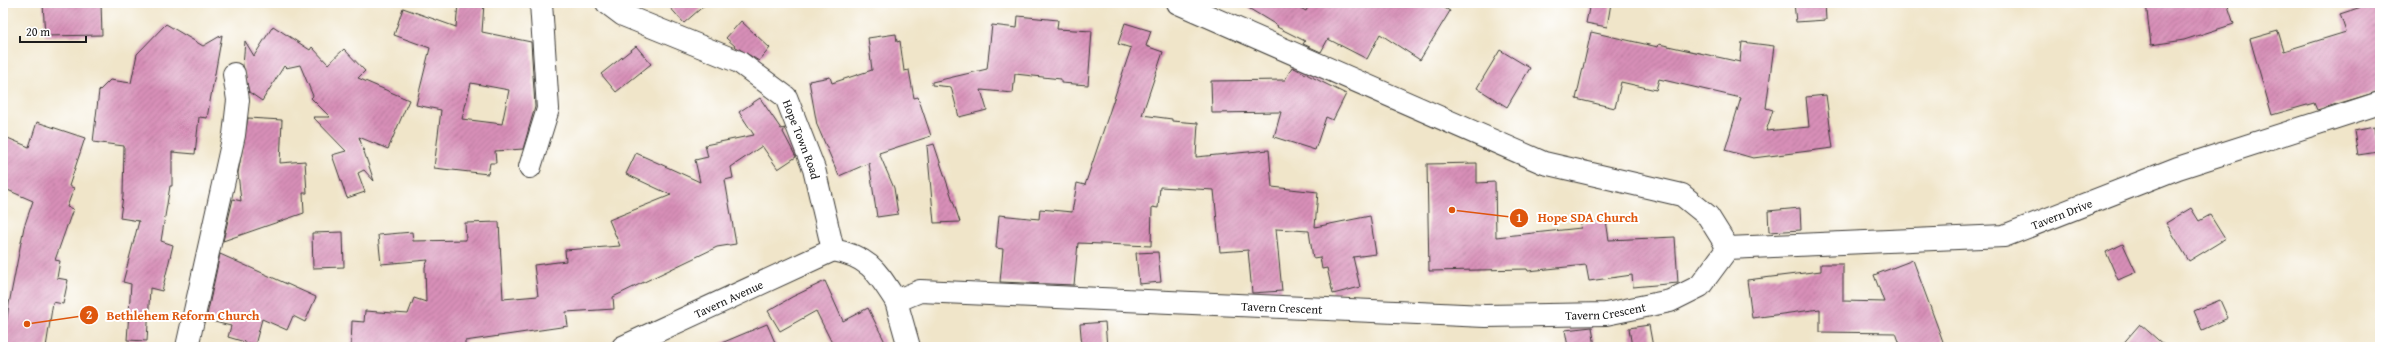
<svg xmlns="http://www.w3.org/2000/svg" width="2383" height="350" font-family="'Gentium Book Plus',serif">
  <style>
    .building { fill: url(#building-hatch); fill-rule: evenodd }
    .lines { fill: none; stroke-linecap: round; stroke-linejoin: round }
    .minor-casing { stroke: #3c3a36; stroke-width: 24 }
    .minor { stroke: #fff; stroke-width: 22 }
    .labels { text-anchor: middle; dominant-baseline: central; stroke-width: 4; stroke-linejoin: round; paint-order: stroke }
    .street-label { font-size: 12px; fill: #1c1c1c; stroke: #fff }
    .leader { fill: none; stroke: #de560d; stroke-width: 1.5 }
    .callout-dot { fill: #de560d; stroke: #fff; stroke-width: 1.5 }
    .mark-label { font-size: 12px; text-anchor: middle; font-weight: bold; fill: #fff }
    .callout-label { font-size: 13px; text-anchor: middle; font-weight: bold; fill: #de560d; stroke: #fff; stroke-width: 4; stroke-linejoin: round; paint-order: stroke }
  </style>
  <defs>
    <pattern id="building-hatch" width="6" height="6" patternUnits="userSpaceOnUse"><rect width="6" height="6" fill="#d88fb8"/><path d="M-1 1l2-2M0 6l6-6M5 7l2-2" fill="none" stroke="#ae7495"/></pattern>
  </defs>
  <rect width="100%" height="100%" fill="#fff"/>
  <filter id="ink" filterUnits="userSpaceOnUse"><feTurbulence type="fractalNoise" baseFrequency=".025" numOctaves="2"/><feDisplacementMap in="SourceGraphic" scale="8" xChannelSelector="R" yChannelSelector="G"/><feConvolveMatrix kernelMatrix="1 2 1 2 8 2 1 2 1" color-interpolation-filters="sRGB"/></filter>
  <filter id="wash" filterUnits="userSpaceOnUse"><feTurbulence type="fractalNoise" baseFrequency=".012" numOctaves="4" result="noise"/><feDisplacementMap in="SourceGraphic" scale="16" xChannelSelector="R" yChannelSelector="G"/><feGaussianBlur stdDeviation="0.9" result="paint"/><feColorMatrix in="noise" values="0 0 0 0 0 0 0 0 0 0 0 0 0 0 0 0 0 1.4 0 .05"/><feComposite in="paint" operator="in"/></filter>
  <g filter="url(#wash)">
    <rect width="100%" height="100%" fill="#f0e5c9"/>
    <g id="blocks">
      <g class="building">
        <path d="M64 3H101L102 35 45 36 43 4Z"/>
        <path d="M458 3H484L482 32 531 42 535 107 523 149 495 151 496 163H490L488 174 434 168 441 110 416 105 430 48 394 35 403 8 456 27ZM471 83 509 90 502 124 462 119Z"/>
        <path d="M666 3H707L684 23Z"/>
        <path d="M1240 3H1291L1306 11 1310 3H1436L1450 11 1420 60 1380 34 1367 59 1328 39 1321 52 1303 44 1305 41 1277 27 1278 26Z"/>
        <path d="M1590 3H1611L1607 27 1586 23Z"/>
        <path d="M1794 3H1825L1826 20 1796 22Z"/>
        <path d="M2146 3H2227L2234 24 2184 40 2151 45Z"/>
        <path d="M2373 3H2380V91L2317 110 2314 103 2272 115 2250 39 2278 31 2284 51 2346 32 2340 14Z"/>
        <path d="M1018 16 1058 20 1057 29 1092 31 1088 85 1061 83V79L1015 74 1013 93 981 90 987 110 959 117 951 87 932 85V82L987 69 992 25 1017 28Z"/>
        <path d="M741 21 770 48 759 61 736 47 726 38Z"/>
        <path d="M1125 23 1151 31 1146 46 1163 52 1142 115 1172 119V121L1198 123 1196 157 1269 150 1272 187 1318 192 1315 227 1370 216 1376 254 1353 257 1360 287 1333 294 1327 268 1322 269 1320 257 1313 258 1309 231 1276 229 1282 291 1252 293 1248 250 1220 252 1214 190 1160 187 1158 208 1152 207 1151 246 1078 243 1074 285 1000 282 1003 249 996 248 999 215 1039 219 1040 209 1072 212 1077 183 1085 185 1131 48 1118 44Z"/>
        <path d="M166 24 203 46 222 35 207 118 199 117 195 154 172 152V186H170L161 241 173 245 162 291 150 288 147 341 127 340 131 284 123 282 139 221 120 218 123 196 124 146 93 142 99 91 110 80 131 83 137 54Z"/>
        <path d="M273 26 310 50 312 47 328 64 344 49 365 71 358 78 409 100 388 149 359 137 374 181 364 170 358 173 365 192 347 198 332 155 346 151 313 117H330L311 98 313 96 300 65 286 68 284 66 262 101 249 92 243 66 245 41 254 56Z"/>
        <path d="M1591 32 1658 47 1659 44 1740 62 1742 42 1774 46 1766 108 1773 110 1766 131 1809 127 1806 97 1826 95 1833 148 1753 158 1725 150 1741 98 1659 79 1656 90 1621 82 1615 108 1576 99Z"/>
        <path d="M896 34 897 42 900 41 904 71 909 70 914 98 918 97 931 136 879 153 894 188 898 214 877 217 869 163 839 176 817 125 809 81 830 77 832 83 872 70 868 38Z"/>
        <path d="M636 46 651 64 616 92 601 74Z"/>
        <path d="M1500 50 1530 68 1507 107 1477 88Z"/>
        <path d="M1292 67 1346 94 1333 120 1326 117 1315 150 1274 137 1281 112 1212 113 1211 81 1285 80Z"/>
        <path d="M760 98 781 129 785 128 783 132 796 157 778 169 762 146 731 167 733 178 725 180 736 244 717 247 613 297 614 309 566 312 568 326 465 341V347H351L352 321 364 322 365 311 408 314 414 298 426 302 425 267 428 260 381 264 378 235 412 232 413 241 466 240 465 223 499 222 503 299 538 296 534 265 566 261 565 250 620 246 609 220 671 195 626 174 636 153 700 182 695 160 708 157 705 145 754 135 739 112Z"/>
        <path d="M248 118 282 120 280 163 305 161 307 193H303L304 213 223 241 233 199 241 201 238 173Z"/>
        <path d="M37 122 85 138 69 186 74 188 67 207 73 209 55 260 60 261 57 278 68 280 63 304 53 302 46 347H3L9 304 24 227 33 201 3 188V136L29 147Z"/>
        <path d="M2374 127 2378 152 2358 155 2354 131Z"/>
        <path d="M934 144 960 222 934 223 927 146Z"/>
        <path d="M1477 163V183L1495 182 1496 237 1581 228 1580 224 1606 220 1609 240 1675 237 1678 283 1633 287 1632 275 1589 281 1586 265 1528 271 1527 269 1429 271 1427 164Z"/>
        <path d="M1800 208 1801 230 1769 232 1768 211Z"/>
        <path d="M2191 208 2199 221 2210 215 2225 239 2189 261 2166 223Z"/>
        <path d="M343 232 344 267 313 268 312 233Z"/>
        <path d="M2123 244 2136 272 2118 280 2106 252Z"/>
        <path d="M1158 252 1161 282 1139 284 1136 253Z"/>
        <path d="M220 254 316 297 305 322 293 316 287 330 262 319 255 345 228 337 231 326 206 320Z"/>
        <path d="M1913 260 1945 347H1901L1896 333 1820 332V309L1752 318 1747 280 1821 271V264H1843V301L1884 302 1874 275Z"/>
        <path d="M825 281 843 321 868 308 885 342 875 347H834L816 311 780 331 768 311 792 297Z"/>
        <path d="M2220 300 2228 318 2202 330 2194 311Z"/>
        <path d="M1105 322 1107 347H1082L1080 324Z"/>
        <path d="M767 324 777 347H712Z"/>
        <path d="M2140 324 2166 347H2120Z"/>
        <path d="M1649 325 1653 347H1632L1629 328Z"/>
        <path d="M1592 327 1595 347H1568L1565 330Z"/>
      </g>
    </g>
  </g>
  <g filter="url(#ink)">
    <use href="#blocks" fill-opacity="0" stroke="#3c3a36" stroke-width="1"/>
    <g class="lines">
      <defs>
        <g id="minor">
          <path id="s1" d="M607 3 623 15 739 62 786 97 814 169 833 250C870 257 877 272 896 301"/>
          <path d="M1178 3 1544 163 1682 195 1708 216 1728 248"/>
          <path d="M530 167 548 109 541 3"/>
          <path id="s2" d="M1728 248 2004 236 2178 168 2380 103"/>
          <path d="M187 347 234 135 238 100 234 74"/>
          <path id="s3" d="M623 347 833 250"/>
          <path id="s4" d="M909 347 896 301 920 291 1485 316 1606 314 1670 301 1700 286 1728 248"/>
        </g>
      </defs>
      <use href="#minor" class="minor-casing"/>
      <use href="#minor" class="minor"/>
    </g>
  </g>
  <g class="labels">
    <g class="street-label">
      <text stroke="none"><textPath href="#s1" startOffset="249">Hope Town Road</textPath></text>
      <text stroke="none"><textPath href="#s2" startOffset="338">Tavern Drive</textPath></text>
      <text stroke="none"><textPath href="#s3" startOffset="116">Tavern Avenue</textPath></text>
      <text stroke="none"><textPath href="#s4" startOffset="436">Tavern Crescent</textPath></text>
      <text stroke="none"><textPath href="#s4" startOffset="760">Tavern Crescent</textPath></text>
    </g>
  </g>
  <path class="leader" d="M1452 210L1519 218M27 324L89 315"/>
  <g class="callout-dot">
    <circle cx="1452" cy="210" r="4"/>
    <circle cx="27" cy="324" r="4"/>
    <circle cx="1519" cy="218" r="10"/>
    <circle cx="89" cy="315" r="10"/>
  </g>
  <g class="mark-label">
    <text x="1519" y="222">1</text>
    <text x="89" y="319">2</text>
  </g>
  <g class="callout-label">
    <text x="1588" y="222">Hope SDA Church</text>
    <text x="183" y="320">Bethlehem Reform Church</text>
  </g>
  <rect width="2383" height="350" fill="none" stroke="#fff" stroke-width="16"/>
  <path d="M20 36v6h66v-6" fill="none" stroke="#1c1c1c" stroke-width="2"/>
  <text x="26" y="36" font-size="12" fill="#1c1c1c" stroke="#ffffff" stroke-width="3" paint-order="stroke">20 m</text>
</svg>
